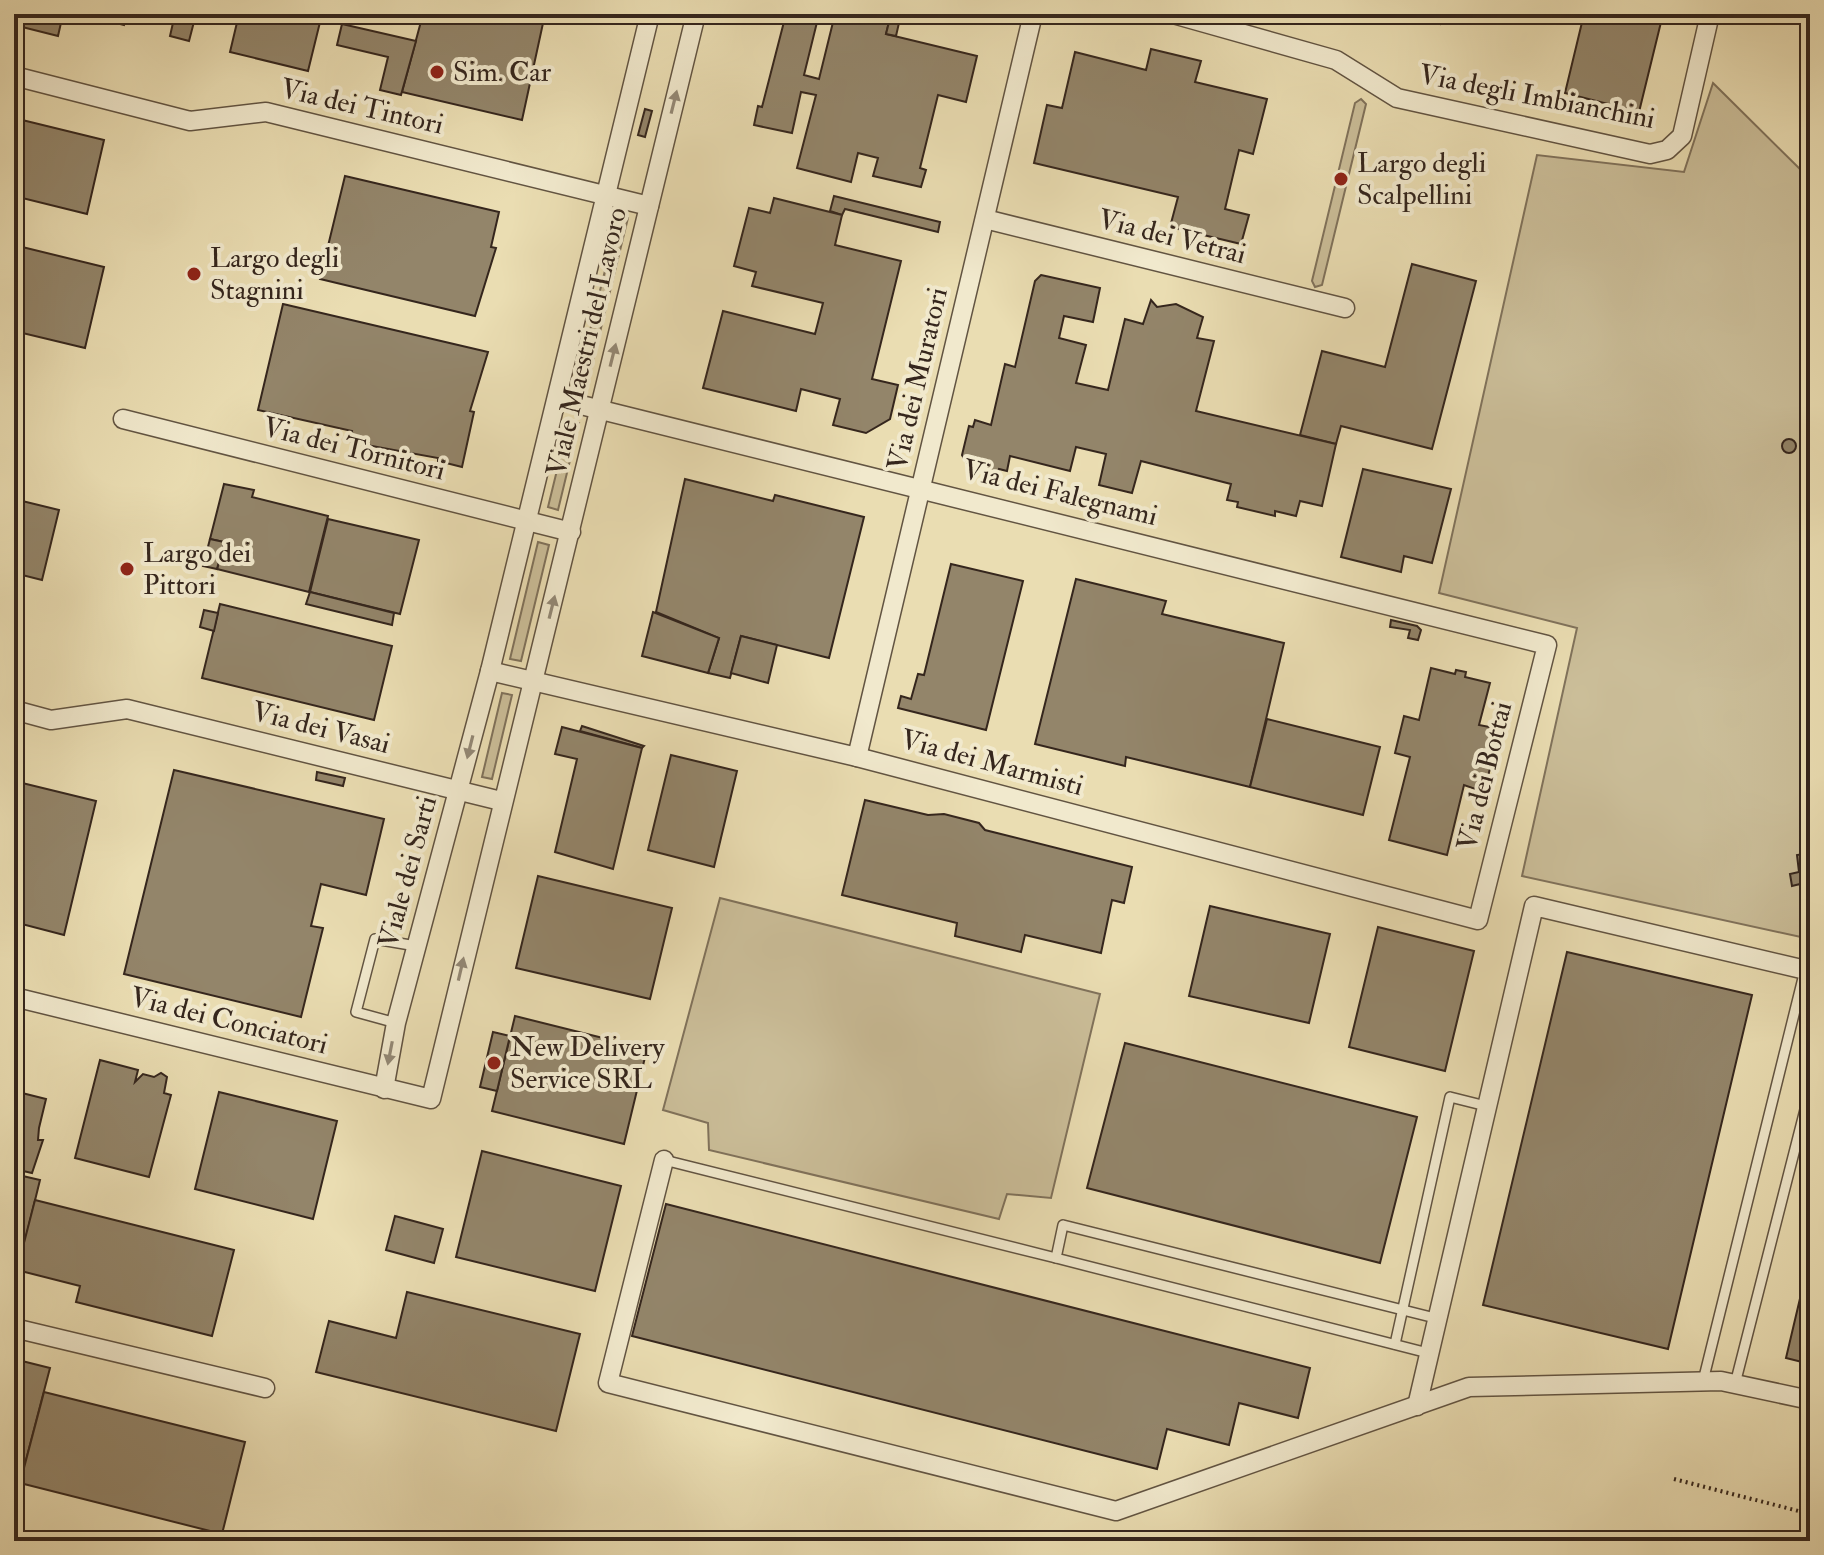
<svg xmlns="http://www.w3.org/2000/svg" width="1824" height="1555" font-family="'IM FELL Double Pica',serif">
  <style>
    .green { fill: #cbbe99; stroke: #80725b; stroke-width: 2 }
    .building { fill: #93856a; stroke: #35261d; stroke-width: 2 }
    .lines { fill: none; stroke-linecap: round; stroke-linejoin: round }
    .service-casing { stroke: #625442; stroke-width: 12 }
    .minor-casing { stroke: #625442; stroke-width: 21 }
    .path { stroke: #35261d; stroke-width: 4; stroke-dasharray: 2 4; stroke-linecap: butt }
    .service { stroke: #f1e9cd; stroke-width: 9 }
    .minor { stroke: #f1e9cd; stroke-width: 18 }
    .oneway { fill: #938875 }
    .poi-dot { fill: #8f2418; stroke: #f1e9cd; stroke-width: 3 }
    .labels { text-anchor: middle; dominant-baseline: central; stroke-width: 8; stroke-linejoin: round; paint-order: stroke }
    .poi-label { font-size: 28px; fill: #35261d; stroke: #f1e9cd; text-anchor: start }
    .street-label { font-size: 28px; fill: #35261d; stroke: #f1e9cd }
  </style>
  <rect width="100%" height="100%" fill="#eaddb2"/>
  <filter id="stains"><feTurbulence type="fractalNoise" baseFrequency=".0025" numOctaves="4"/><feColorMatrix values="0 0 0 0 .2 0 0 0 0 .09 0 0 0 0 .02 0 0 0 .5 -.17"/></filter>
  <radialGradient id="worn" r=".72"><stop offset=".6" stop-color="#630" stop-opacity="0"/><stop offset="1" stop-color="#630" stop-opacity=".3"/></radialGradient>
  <g class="green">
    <path d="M1713 83 1810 179V939L1522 876 1577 628 1439 593 1537 155 1684 172Z"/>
    <path d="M1361 99 1366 104 1322 285 1315 287 1312 281 1355 103Z"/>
    <path d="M619 215 628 218 586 389 576 386Z"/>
    <path d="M569 421 579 423 558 510 548 507Z"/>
    <path d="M538 542 549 545 521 661 510 659Z"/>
    <path d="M502 693 512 695 492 779 482 777Z"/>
    <path d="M720 898 1100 994 1051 1198 1007 1194 999 1219 709 1150 708 1123 663 1110Z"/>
  </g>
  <g class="building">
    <path d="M14 14H63L58 36 14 25Z"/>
    <path d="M82 14H127L124 25Z"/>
    <path d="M175 14H196L189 41 170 36Z"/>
    <path d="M239 14H322L308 71 230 52Z"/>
    <path d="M423 14H545L522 120 402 92Z"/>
    <path d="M786 14H819L804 75 819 79 835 14H891L886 34 977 56 966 102 938 95 920 168 926 170 921 187 873 176 878 158 858 153 851 182 797 168 816 95 801 92 792 133 754 125 758 106 762 107Z"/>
    <path d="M891 14H901L896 36 886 34Z"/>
    <path d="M1398 14H1442L1440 24Z"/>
    <path d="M1584 14H1663L1639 112 1565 93Z"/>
    <path d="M342 24 416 41 401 95 380 90 388 57 337 45Z"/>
    <path d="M1151 49 1201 61 1195 82 1267 99 1253 154 1239 150 1225 209 1249 215 1241 244 1170 227 1178 197 1034 163 1047 105 1062 108 1075 52 1146 70Z"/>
    <path d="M645 109 652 111 645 137 638 135Z"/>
    <path d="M14 118 104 140 87 214 14 196Z"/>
    <path d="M345 176 499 212 491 247 496 248 475 316 320 279Z"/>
    <path d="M834 196 940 222 938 232 845 209 842 215 830 211Z"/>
    <path d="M774 198 842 215 835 245 901 261 872 379 898 385 890 419 866 433 833 425 840 399 801 389 796 411 703 388 723 311 815 334 823 303 752 286 756 272 734 266 749 208 770 213Z"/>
    <path d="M14 245 104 267 85 348 14 331Z"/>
    <path d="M1412 264 1476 281 1432 449 1341 426 1336 444 1300 435 1322 351 1385 367Z"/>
    <path d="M1041 275 1100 288 1093 322 1064 316 1059 338 1086 345 1076 383 1108 390 1125 319 1143 324 1151 300 1157 307 1176 304 1203 317 1197 338 1214 341 1196 411 1336 444 1322 506 1300 501 1296 516 1275 511V516L1237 507 1238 502 1227 500 1231 484 1141 461 1132 493 1099 485 1106 454 1076 447 1070 471 1010 456 1007 471 999 469 997 473 969 467 962 455 969 426 973 427 975 420 991 425 1005 364 1015 367 1035 281Z"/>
    <path d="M283 304 488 352 470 411 474 412 462 467 438 461V458L350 442 352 431 258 410Z"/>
    <circle cx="1789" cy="446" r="7"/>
    <path d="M1363 469 1451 489 1432 563 1404 556 1401 572 1341 557Z"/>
    <path d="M685 479 773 501 775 495 864 517 829 658 741 636 730 678 708 673 719 638 656 612Z"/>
    <path d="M224 484 254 490 252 497 328 516 309 592 217 569 224 542 210 539Z"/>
    <path d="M14 499 59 510 42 580 14 573Z"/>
    <path d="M328 519 419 540 400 614 310 592Z"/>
    <path d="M210 539 224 542 217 569 203 566Z"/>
    <path d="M951 564 1023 581 986 730 898 708 901 696 911 699 918 674 924 675Z"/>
    <path d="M1076 579 1166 601 1162 614 1284 643 1250 787 1126 757 1125 766 1035 744Z"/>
    <path d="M310 592 394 613 392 625 306 604Z"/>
    <path d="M220 604 392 646 374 720 202 678Z"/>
    <path d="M204 610 218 613 214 631 200 627Z"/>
    <path d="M653 612 719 638 708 673 642 656Z"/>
    <path d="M1391 620 1417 626 1421 630 1418 640 1408 638 1410 630 1390 627Z"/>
    <path d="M741 636 777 645 768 683 731 673Z"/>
    <path d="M1431 668 1455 674 1456 670 1466 672 1465 677 1490 683 1479 725 1500 729 1484 792 1464 785 1447 855 1389 840 1410 757 1395 753 1404 716 1419 720Z"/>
    <path d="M1267 719 1380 747 1363 815 1250 787Z"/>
    <path d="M582 726 644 746 642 748 580 731Z"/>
    <path d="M562 727 642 748 613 869 555 852 577 759 555 754Z"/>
    <path d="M671 755 737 771 714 867 648 850Z"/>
    <path d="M174 770 384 819 366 895 321 884 311 926 323 928 301 1017 124 974Z"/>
    <path d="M317 772 345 778 343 786 316 780Z"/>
    <path d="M14 781 96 801 64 935 14 922Z"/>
    <path d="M865 800 928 815 944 814 979 823 985 830 1132 867 1124 903 1112 900 1101 953 1025 935 1021 952 955 936 957 923 842 895Z"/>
    <path d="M1810 853V890L1801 891 1800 884 1792 886 1790 874 1799 872 1797 855Z"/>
    <path d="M538 876 672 908 650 999 516 968Z"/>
    <path d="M1210 906 1330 934 1309 1023 1189 996Z"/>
    <path d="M1378 927 1474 951 1445 1071 1349 1047Z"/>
    <path d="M1567 952 1752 995 1668 1349 1483 1305Z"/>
    <path d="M515 1016 647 1049 624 1144 492 1111Z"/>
    <path d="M493 1032 510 1036 497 1091 480 1087Z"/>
    <path d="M1125 1043 1417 1117 1380 1263 1087 1188Z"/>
    <path d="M100 1060 138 1070 135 1082 143 1074 154 1077 161 1073 167 1077 164 1093 171 1095 149 1177 75 1158Z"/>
    <path d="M14 1091 46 1099 39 1128 38 1140H43L32 1173 14 1169Z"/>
    <path d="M219 1092 337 1121 313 1219 195 1189Z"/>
    <path d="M482 1151 621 1186 595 1291 456 1257Z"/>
    <path d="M14 1174 40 1180 24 1245 14 1243Z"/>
    <path d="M35 1200 234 1250 212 1336 76 1302 80 1286 17 1270Z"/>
    <path d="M666 1204 1310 1368 1298 1418 1239 1403 1229 1445 1167 1429 1157 1469 632 1336Z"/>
    <path d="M395 1216 443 1229 434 1263 386 1250Z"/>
    <path d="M1810 1256V1364L1786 1358Z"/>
    <path d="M407 1292 580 1334 556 1431 316 1372 329 1321 396 1338Z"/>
    <path d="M14 1359 50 1368 20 1483 14 1482Z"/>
    <path d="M44 1392 245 1442 222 1534 20 1483Z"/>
  </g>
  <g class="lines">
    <defs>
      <g id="service">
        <path d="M396 1023 356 1012 375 939 416 946"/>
        <path d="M664 1160 1056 1258"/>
        <path d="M1395 1344 1450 1097 1486 1106"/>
        <path d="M1428 1353 1056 1258 1063 1225 1435 1318"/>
        <path d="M1703 1381 1805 970"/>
        <path d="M1735 1384 1810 1090"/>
      </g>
      <g id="minor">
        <path d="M1173 14 1336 60 1397 98 1650 154 1667 150 1682 136 1710 14"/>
        <path d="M14 76 190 121 266 112 649 206"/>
        <path d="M985 219 1345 308"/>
        <path d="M123 419 571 532"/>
        <path d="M490 671 857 757 1478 920 1547 645 557 399"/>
        <path d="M14 710 51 720 127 709 501 801"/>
        <path d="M857 757 1033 14"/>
        <path d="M14 997 431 1099 696 14"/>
        <path d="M384 1089 396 1023 490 671 650 14"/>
        <path d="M664 1160 608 1383 1116 1511 1469 1387 1721 1381 1810 1400"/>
        <path d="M14 1328 265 1388"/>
        <path d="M1417 1406 1534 906 1810 971"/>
      </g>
    </defs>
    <use href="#service" class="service-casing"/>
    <use href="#minor" class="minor-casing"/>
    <path class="path" d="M1674 1479 1810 1514"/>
    <use href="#service" class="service"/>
    <use href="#minor" class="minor"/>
  </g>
  <defs><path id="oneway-solid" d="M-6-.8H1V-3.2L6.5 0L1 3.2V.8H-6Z" transform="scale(2)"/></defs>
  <g class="oneway">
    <use href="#oneway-solid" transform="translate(674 102) rotate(-76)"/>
    <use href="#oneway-solid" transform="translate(613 355) rotate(-76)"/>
    <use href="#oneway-solid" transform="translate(552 607) rotate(-76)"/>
    <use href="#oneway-solid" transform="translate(470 747) rotate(104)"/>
    <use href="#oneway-solid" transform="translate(461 969) rotate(-77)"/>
    <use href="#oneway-solid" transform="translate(390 1053) rotate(101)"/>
  </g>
  <g class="poi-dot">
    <circle cx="437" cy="72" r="8"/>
    <circle cx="1341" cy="179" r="8"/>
    <circle cx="194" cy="274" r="8"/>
    <circle cx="127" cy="569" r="8"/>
    <circle cx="494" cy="1063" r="8"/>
  </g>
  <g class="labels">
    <g class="poi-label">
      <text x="453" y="72">Sim. Car</text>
      <text x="1357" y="163">Largo degli<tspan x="1357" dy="32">Scalpellini</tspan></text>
      <text x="210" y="258">Largo degli<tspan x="210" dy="32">Stagnini</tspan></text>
      <text x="143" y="553">Largo dei<tspan x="143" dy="32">Pittori</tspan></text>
      <text x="510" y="1047">New Delivery<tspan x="510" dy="32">Service SRL</tspan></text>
    </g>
    <g class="street-label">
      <text transform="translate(1537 97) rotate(11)">Via degli Imbianchini</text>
      <text transform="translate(362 107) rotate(13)">Via dei Tintori</text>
      <text transform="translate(1172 237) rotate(14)">Via dei Vetrai</text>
      <text transform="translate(587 342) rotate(-77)">Viale Maestri del Lavoro</text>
      <text transform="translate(918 379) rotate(-77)">Via dei Muratori</text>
      <text transform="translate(354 449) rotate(14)">Via dei Tornitori</text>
      <text transform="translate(1060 493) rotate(14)">Via dei Falegnami</text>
      <text transform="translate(321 728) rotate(14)">Via dei Vasai</text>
      <text transform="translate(992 763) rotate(15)">Via dei Marmisti</text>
      <text transform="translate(1485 776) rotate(-76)">Via dei Bottai</text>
      <text transform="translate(408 872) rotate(-75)">Viale dei Sarti</text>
      <text transform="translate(229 1021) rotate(14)">Via dei Conciatori</text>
    </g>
  </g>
  <rect width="1824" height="1555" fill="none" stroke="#eaddb2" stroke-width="48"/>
  <rect x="16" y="16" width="1792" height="1523" fill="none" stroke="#35261d" stroke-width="4"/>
  <rect x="24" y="24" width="1776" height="1507" fill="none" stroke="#35261d" stroke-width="2"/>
  <rect width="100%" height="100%" filter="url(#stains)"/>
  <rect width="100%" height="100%" fill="url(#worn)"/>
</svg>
